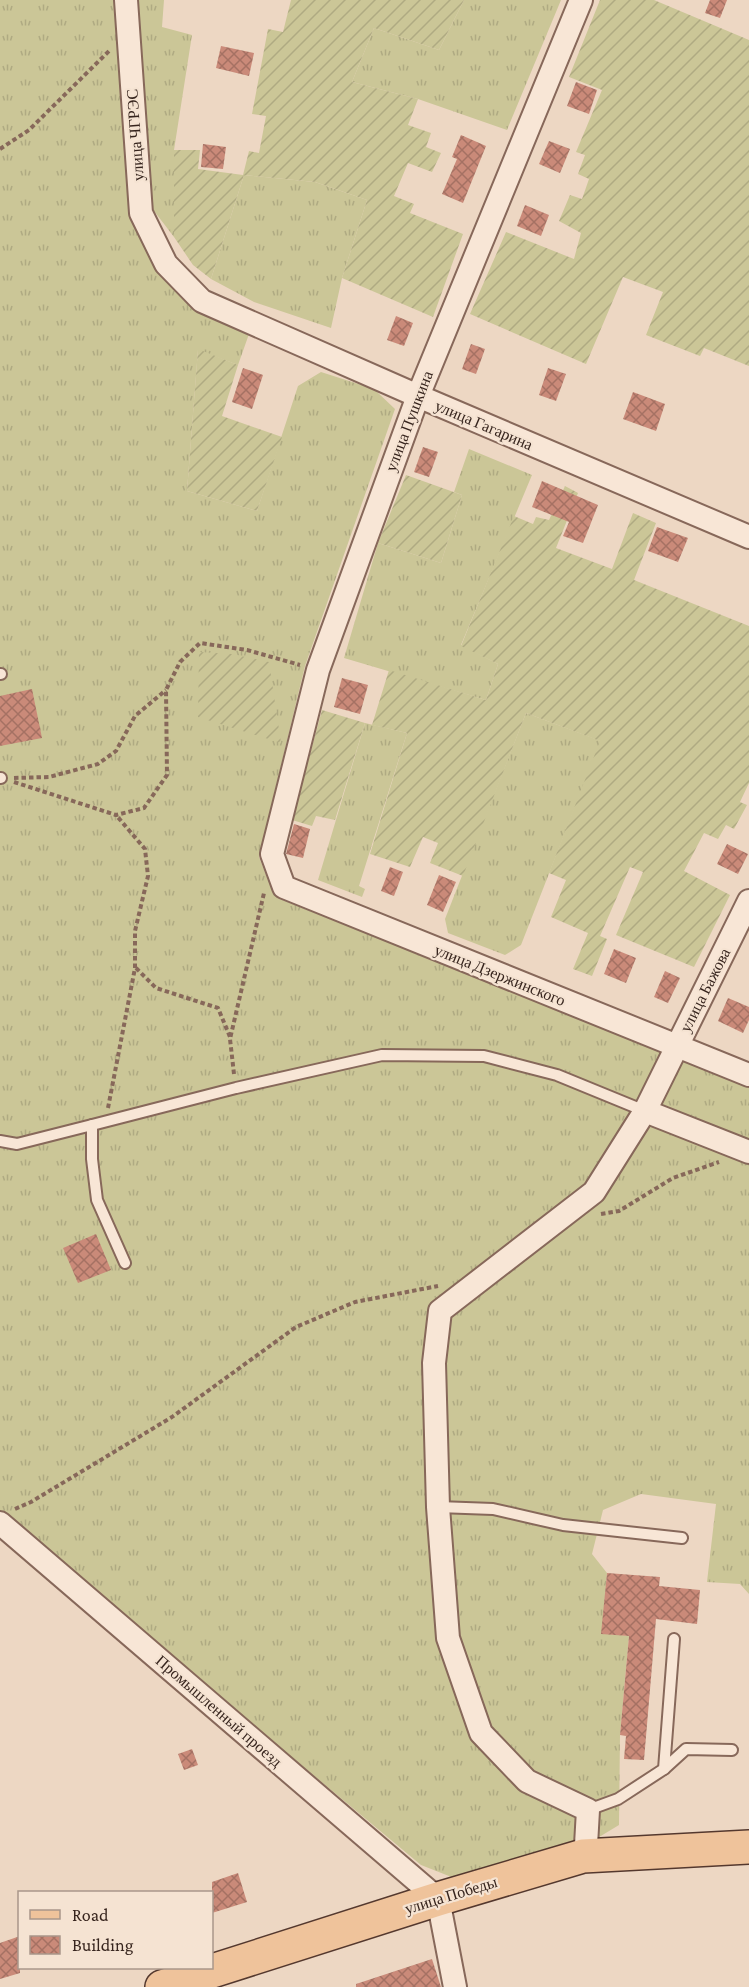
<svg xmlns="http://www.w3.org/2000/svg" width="749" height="1987" font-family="'Crimson Pro',serif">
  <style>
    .grass { fill: url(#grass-tufts) }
    .garden { fill: url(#garden-furrows) }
    .building { fill: url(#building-cross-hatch) }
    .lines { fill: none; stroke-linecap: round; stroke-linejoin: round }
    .lane-casing { stroke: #87685a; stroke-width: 14 }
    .street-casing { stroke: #87685a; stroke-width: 26 }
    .primary-casing { stroke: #54382e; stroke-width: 36 }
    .path { stroke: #87685a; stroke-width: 4; stroke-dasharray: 4.5 3; stroke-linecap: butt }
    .lane { stroke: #f8e6d6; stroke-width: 10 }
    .street { stroke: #f8e6d6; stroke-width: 22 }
    .primary { stroke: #efc39b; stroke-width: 33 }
    .labels { text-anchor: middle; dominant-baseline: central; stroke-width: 4.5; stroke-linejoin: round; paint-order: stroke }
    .street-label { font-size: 16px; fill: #37251e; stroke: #f5e3d2 }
  </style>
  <defs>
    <pattern id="grass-tufts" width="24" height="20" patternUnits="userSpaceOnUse" patternTransform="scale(1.5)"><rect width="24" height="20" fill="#cbc697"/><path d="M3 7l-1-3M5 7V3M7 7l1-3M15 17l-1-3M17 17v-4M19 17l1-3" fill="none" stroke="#afaa82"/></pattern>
    <pattern id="garden-furrows" width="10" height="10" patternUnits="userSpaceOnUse" patternTransform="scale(1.5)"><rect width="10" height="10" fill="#cbc697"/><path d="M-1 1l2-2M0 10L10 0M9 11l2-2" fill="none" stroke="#afaa82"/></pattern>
    <pattern id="building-cross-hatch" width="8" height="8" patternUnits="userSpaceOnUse" patternTransform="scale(1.5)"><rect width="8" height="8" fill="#ca8a79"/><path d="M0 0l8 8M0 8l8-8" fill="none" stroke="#a57163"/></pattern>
  </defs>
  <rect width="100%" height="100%" fill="#edd7c3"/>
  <g class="grass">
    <path d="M0 0H117L130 215 161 277 204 315 249 334 238 365 198 350 187 491 257 511 298 386 321 372 374 389 395 409 305 666 259 857 268 880 280 899 749 1087V1594L740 1584 707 1582 716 1504 641 1494 603 1510 592 1554 607 1573 602 1633 629 1636 620 1735 619 1825 586 1845 454 1878 421 1865 0 1514Z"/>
    <path d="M136 0H164L162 27 192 35 174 150V237L151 207Z"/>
    <path d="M464 0H561L507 130 418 99 352 82 374 28 439 50Z"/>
    <path d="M244 175 315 182 367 200 342 278 331 328 254 302 211 279Z"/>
    <path d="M469 449 532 475 461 645 498 664 486 700 344 658 378 543 441 563 462 495 454 492Z"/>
    <path d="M526 713 601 741 521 945 505 955 448 933 445 919Z"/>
    <path d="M365 723 407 733 359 886 365 889 362 897 318 880Z"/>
  </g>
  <g class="garden">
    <path d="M291 0H464L439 50 374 28 352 82 418 99 408 125 431 133 426 147 441 153 432 172 408 163 394 196 414 204 410 213 463 234 433 317 342 278 367 200 315 182 244 175 211 279 193 265 174 237V150H200L198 169 243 175 249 151 259 153 266 116 252 114 268 29 283 32Z"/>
    <path d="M600 0H654L749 40V366L704 348 700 356 646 335 663 292 623 277 586 364 470 314 506 232 574 259 581 233 559 221 570 195 582 199 589 179 578 174 585 155 576 152 602 90 569 77Z"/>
    <path d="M198 349 238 365 222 416 282 437 257 511 187 491Z"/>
    <path d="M406 475 462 495 441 563 378 543Z"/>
    <path d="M565 486 578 493 556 548 612 569 633 513 656 523 634 580 749 626V783L740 802 747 805 734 829 726 825 718 839 704 833 684 871 730 895 694 967 616 935 643 872 630 867 600 936 607 939 592 976 573 969 588 933 551 917 566 880 549 873 600 741 526 713 463 876 430 863 438 843 423 837 410 867 370 854 407 733 372 725 389 670 486 700 498 664 461 646 514 516 533 524 536 517 549 520Z"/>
    <path d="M199 652 232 654 269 662 281 743 198 717Z"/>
    <path d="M322 710 365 723 335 820 316 816 312 826 292 820Z"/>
  </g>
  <g class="building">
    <path d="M710 0H727L720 18 705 13Z"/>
    <path d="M221 46 254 53 249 76 216 68Z"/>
    <path d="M576 82 597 90 589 114 567 106Z"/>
    <path d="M461 135 486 146 463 203 442 194 457 159 452 157Z"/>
    <path d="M549 141 570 149 560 173 539 164Z"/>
    <path d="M203 144 226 147 223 169 201 167Z"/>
    <path d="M525 205 549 215 541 236 517 226Z"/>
    <path d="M396 316 413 323 404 346 387 340Z"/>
    <path d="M471 344 485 349 476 374 462 369Z"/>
    <path d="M243 368 263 375 252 409 232 402Z"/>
    <path d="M548 368 566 374 556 401 539 395Z"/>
    <path d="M633 392 665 404 656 431 623 419Z"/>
    <path d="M423 447 438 452 429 477 414 472Z"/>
    <path d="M542 481 598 505 583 543 563 536 569 522 532 507Z"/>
    <path d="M657 527 688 538 678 562 648 551Z"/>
    <path d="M342 678 368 685 360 714 334 707Z"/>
    <path d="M32 689 42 738 0 746V696Z"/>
    <path d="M294 824 310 829 303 858 286 854Z"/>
    <path d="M727 844 748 854 738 874 717 864Z"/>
    <path d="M390 867 403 872 394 896 381 891Z"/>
    <path d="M439 875 456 882 443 912 427 905Z"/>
    <path d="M614 949 636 958 626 983 604 974Z"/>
    <path d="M665 971 680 978 668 1003 654 997Z"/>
    <path d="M728 998 749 1007V1020L743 1033 718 1021Z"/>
    <path d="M96 1234 111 1270 78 1283 63 1248Z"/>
    <path d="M607 1573 660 1577 659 1586 700 1590 697 1624 656 1619 644 1760 624 1759 626 1736 620 1735 629 1636 601 1634Z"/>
    <path d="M192 1749 198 1765 184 1770 178 1754Z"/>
    <path d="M238 1873 247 1902 212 1913V1882Z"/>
    <path d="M20 1936V1973L0 1979V1943Z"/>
    <path d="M432 1959 441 1987H356V1984Z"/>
  </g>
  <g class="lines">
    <defs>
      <g id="lane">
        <path d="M0 674H1"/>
        <path d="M0 778H1"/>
        <path d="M92 1125 236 1088 382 1055 484 1056 557 1075 645 1111"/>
        <path d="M0 1141 17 1144 92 1125V1159L97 1200 125 1263"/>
        <path d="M438 1507 493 1509 563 1525 682 1538"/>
        <path d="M664 1769 686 1749 732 1750"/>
        <path d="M588 1810 618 1799 664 1769 674 1639"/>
      </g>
      <g id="street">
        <path d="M126 0 141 213 166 264 202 301 418 396 749 537"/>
        <path d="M581 0 418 396 318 670 272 854 284 887 749 1075"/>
        <path d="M645 1111 749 1152"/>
        <path d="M0 1523 438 1899 455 1987"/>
        <path d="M583 1856 586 1845 588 1810 527 1781 481 1733 448 1638 438 1507 434 1363 440 1311 594 1192 645 1111 749 901"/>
      </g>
      <path id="primary" d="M162 1987 438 1899 583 1856 749 1847"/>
    </defs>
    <use href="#lane" class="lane-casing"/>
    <use href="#street" class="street-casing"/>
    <use href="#primary" class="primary-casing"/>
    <g class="path">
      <path d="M0 149 29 130 110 50"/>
      <path d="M14 778 49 777 98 764 116 751 135 716 166 690"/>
      <path d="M14 782 116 815 144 808 167 775 166 690 180 662 200 643 247 650 300 665"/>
      <path d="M136 968 156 988 218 1008 230 1037"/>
      <path d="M234 1074 230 1039 264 893"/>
      <path d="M108 1108 135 968V931L148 876 145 849 116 815"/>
      <path d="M601 1214 619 1211 673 1178 719 1162"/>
      <path d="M15 1509 31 1502 172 1417 296 1327 355 1302 438 1286"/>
    </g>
    <use href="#lane" class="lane"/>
    <use href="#street" class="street"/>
    <use href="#primary" class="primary"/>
  </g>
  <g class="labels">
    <g class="street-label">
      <text transform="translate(135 135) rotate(-94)">улица ЧГРЭС</text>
      <text transform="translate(409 421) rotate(-69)">улица Пушкина</text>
      <text transform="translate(484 425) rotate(23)">улица Гагарина</text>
      <text transform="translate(500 975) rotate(22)">улица Дзержинского</text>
      <text transform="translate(705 990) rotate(-63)">улица Бажова</text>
      <text transform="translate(219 1711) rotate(41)">Промышленный проезд</text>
      <text transform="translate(451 1895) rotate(-17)">улица Победы</text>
    </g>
  </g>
  <rect x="18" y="1891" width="195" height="78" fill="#f5e3d2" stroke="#a9978a" stroke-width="1.5"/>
  <rect x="30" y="1910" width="30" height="9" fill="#efc39b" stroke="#a9978a" stroke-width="1.5"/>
  <text x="72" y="1921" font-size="18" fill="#37251e">Road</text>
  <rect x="30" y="1936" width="30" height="18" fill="url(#building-cross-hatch)" stroke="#a9978a" stroke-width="1.5"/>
  <text x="72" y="1951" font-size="18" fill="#37251e">Building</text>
</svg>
